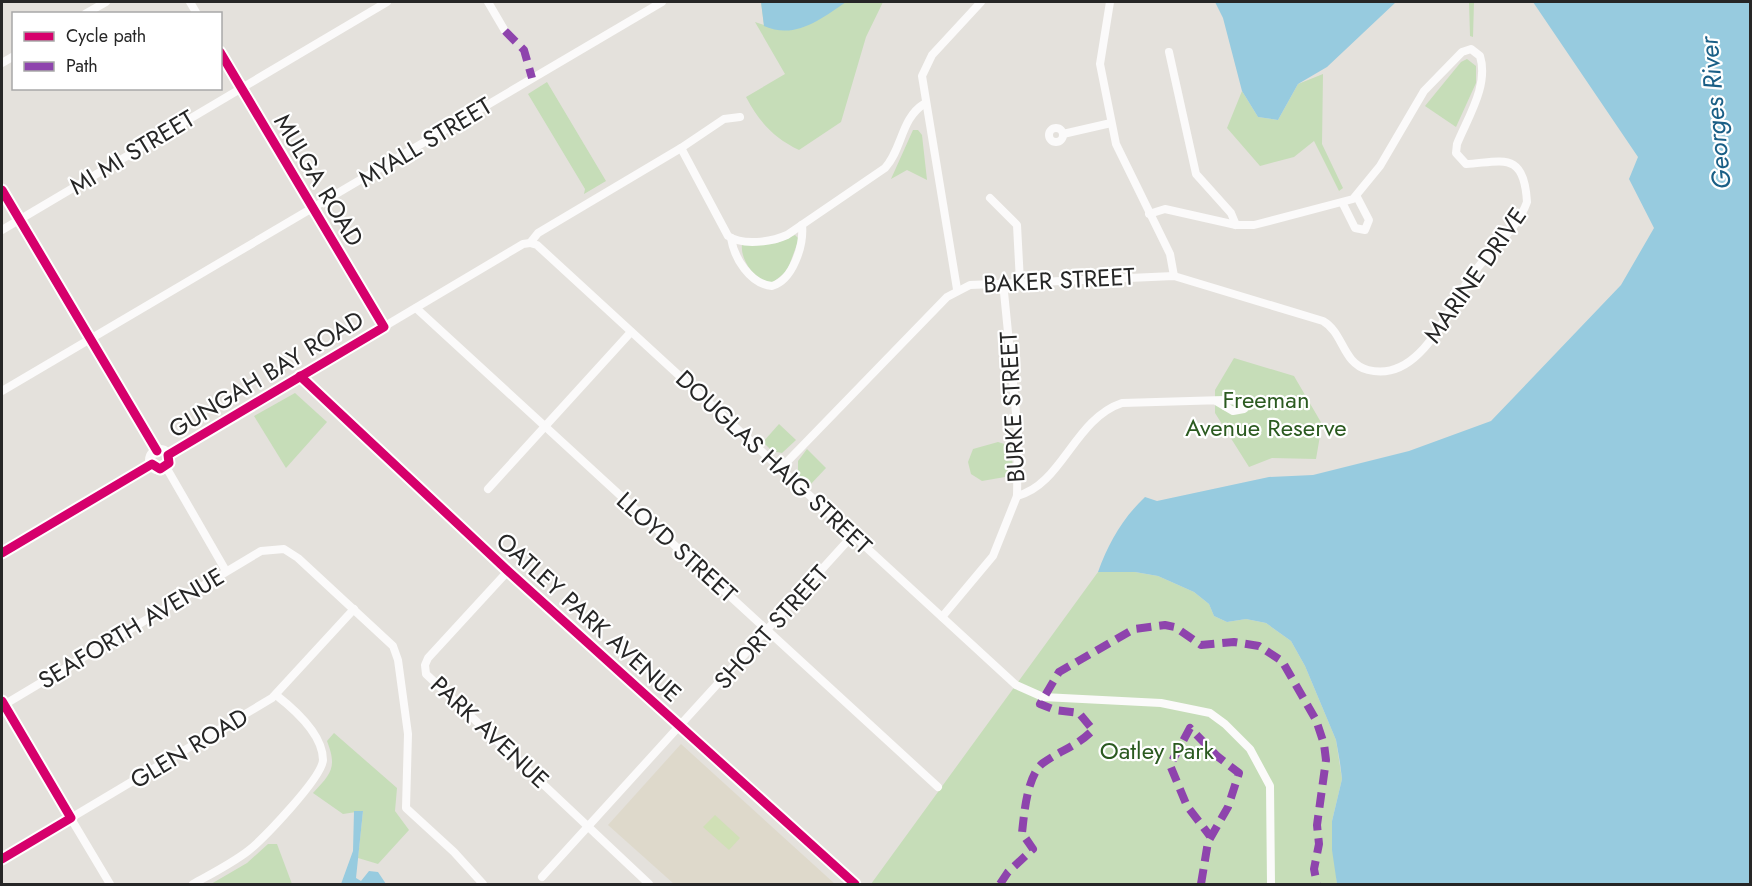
<svg xmlns="http://www.w3.org/2000/svg" width="1752" height="886" font-family="Jost,sans-serif">
  <style>
    .education { fill: #ded9cb }
    .green { fill: #c6ddb8 }
    .pitch { fill: #d0e0b6 }
    .water { fill: #97cbdf }
    .lines { fill: none; stroke-linecap: round; stroke-linejoin: round }
    .street { stroke: #fbfafa; stroke-width: 8 }
    .secondary { stroke: #fbfafa; stroke-width: 10 }
    .quiet { stroke: #8e44ad; stroke-width: 8; stroke-dasharray: 15 8; stroke-linecap: butt }
    .cycleway-casing { stroke: #fff; stroke-width: 13 }
    .cycleway { stroke: #d6006c; stroke-width: 9 }
    .labels { text-anchor: middle; dominant-baseline: central; stroke-width: 4.5; stroke-linejoin: round; paint-order: stroke }
    .street-label { font-size: 24px; fill: #262626; stroke: #fff }
    .park-label { font-size: 24px; fill: #2b5a20; stroke: #fff }
    .water-label { font-size: 26px; font-style: italic; fill: #1a5f86; stroke: #fff }
  </style>
  <rect width="100%" height="100%" fill="#e4e1dc"/>
  <path class="education" d="M681 744 835 884H674L608 825Z"/>
  <g class="green">
    <path d="M761 2H883L866 37 841 122 799 150C774 138 759 122 746 97L785 74 755 22 764 25Z"/>
    <path d="M1469 2H1474L1473 37 1470 36Z"/>
    <path d="M1467 59 1476 66V83L1456 127 1425 106 1461 62Z"/>
    <path d="M1323 74 1322 144 1343 188 1339 191 1314 141 1294 157 1260 166 1227 128 1242 91 1258 117 1278 120 1298 84Z"/>
    <path d="M547 82 606 181 584 194 585 189 528 94Z"/>
    <path d="M913 130H918L922 135 927 180 907 170 891 179Z"/>
    <path d="M795 235 799 239 787 271 772 283C756 282 740 260 742 245L777 243Z"/>
    <path d="M1234 358 1294 376 1322 424 1316 459 1272 458 1249 467 1215 413V390Z"/>
    <path d="M295 393 327 422 286 468 254 416Z"/>
    <path d="M779 424 796 440 782 453 772 451 763 442Z"/>
    <path d="M998 442 1011 446 1013 472 1005 477 982 481 971 474 968 462 973 449Z"/>
    <path d="M807 449 826 468 810 485 798 474V461Z"/>
    <path d="M1098 572H1135L1158 576 1194 592 1209 604 1214 616 1227 622 1246 619 1266 623 1291 641 1305 666 1336 740 1342 779 1332 821 1337 884H871Z"/>
    <path d="M334 733 397 788 395 811 409 830 378 864 358 858 363 811 343 814 313 793C332 773 337 767 327 741Z"/>
    <path d="M268 844H277L292 884H211L247 863Z"/>
  </g>
  <path class="pitch" d="M715 815 740 838 729 850 703 827Z"/>
  <g class="water">
    <path d="M761 2H846C821 19 795 40 764 26Z"/>
    <path d="M1215 2H1396L1327 67 1298 84 1278 120 1258 117 1242 91 1223 18Z"/>
    <path d="M1533 2H1750V884H1337L1332 850V821L1342 779 1340 763 1336 740 1305 666 1291 641 1266 623 1246 619 1227 622 1214 616 1209 604 1194 592 1158 576 1135 572H1098C1109 542 1122 519 1145 497L1157 501 1269 477 1313 475 1409 451 1491 421 1621 285 1654 228 1629 179 1638 157Z"/>
    <path d="M354 811H363L356 878 361 881 369 871 378 872 386 884H341L353 851Z"/>
  </g>
  <g class="lines">
    <g class="street">
      <path d="M190 2 197 14"/>
      <path d="M488 2 505 31"/>
      <path d="M1110 2 1100 64 1116 144 1170 254 1174 276"/>
      <path d="M85 14 106 2"/>
      <path d="M220 52 384 327"/>
      <path d="M1169 52 1196 174 1231 213 1236 225"/>
      <path d="M2 63 14 56"/>
      <circle cx="1056" cy="135" r="7"/>
      <path d="M1063 134 1111 123"/>
      <path d="M681 148 728 236C743 246 771 242 787 235L885 168C902 150 901 118 924 104"/>
      <path d="M990 198 1017 225 1020 282"/>
      <path d="M1343 204 1355 228 1365 230 1369 220 1357 197"/>
      <path d="M2 230 387 2"/>
      <path d="M731 238C734 258 750 284 772 286 793 280 804 245 802 225"/>
      <path d="M530 243 537 245 1016 685 1043 697 1161 703 1210 713 1225 724 1250 749 1270 786 1271 884"/>
      <path d="M957 289 922 76 932 55 981 2"/>
      <path d="M416 308 938 787"/>
      <path d="M300 376 508 571 855 884"/>
      <path d="M2 391 662 2"/>
      <path d="M168 455 523 244 530 243 538 233 681 148 724 119 740 117"/>
      <path d="M166 467 226 571"/>
      <path d="M781 468 947 297 970 285 1174 276 1323 321C1344 333 1342 363 1368 370 1423 384 1449 303 1475 271 1492 249 1518 228 1527 202 1524 150 1502 162 1466 164L1456 153 1457 144C1468 117 1489 85 1480 56L1471 49 1462 52 1424 91 1380 166 1353 199 1254 225H1236L1165 209 1149 214"/>
      <path d="M488 489 631 332"/>
      <path d="M1017 496C1062 485 1074 419 1122 403L1224 400 1240 401 1244 409 1233 411 1216 401"/>
      <path d="M508 571 428 658 425 665 426 674 649 884"/>
      <path d="M942 617 993 556 1017 496 1018 433 1003 282"/>
      <path d="M2 703 110 884"/>
      <path d="M2 706 261 551 284 549 298 558 393 646 398 660 408 734 406 808 454 852 483 884"/>
      <path d="M2 859 272 698 354 609"/>
      <path d="M542 877 853 535"/>
      <path d="M193 884C211 874 231 864 248 851 263 839 322 778 323 760 323 735 294 709 276 695"/>
    </g>
    <g class="secondary">
      <path d="M2 190 157 451"/>
      <circle cx="160" cy="460" r="10"/>
      <path d="M2 553 152 464"/>
    </g>
    <g class="quiet">
      <path d="M505 31 524 50 532 78"/>
      <path d="M1000 884 1008 872 1033 849 1022 833C1024 815 1027 775 1043 763 1061 750 1076 747 1093 730L1079 713 1055 710 1040 704 1059 672 1134 629 1165 625 1175 627 1201 645 1234 642 1259 646 1282 661 1316 720 1324 744 1326 760 1317 825 1319 844 1314 869 1317 884"/>
      <path d="M1201 884 1208 842 1228 807 1239 773 1217 756 1190 728 1170 765 1187 806 1210 836"/>
    </g>
    <defs>
      <g id="cycleway">
        <path d="M2 190 157 451"/>
        <path d="M300 376 508 571 855 884"/>
        <path d="M2 553 152 464 160 469 169 463 168 455 384 327 220 52"/>
        <path d="M2 701 71 818 2 859"/>
      </g>
    </defs>
    <use href="#cycleway" class="cycleway-casing"/>
    <use href="#cycleway" class="cycleway"/>
  </g>
  <g class="labels">
    <g class="street-label">
      <text transform="translate(425 142) rotate(-31)">MYALL STREET</text>
      <text transform="translate(132 152) rotate(-31)">MI MI STREET</text>
      <text transform="translate(319 180) rotate(59)">MULGA ROAD</text>
      <text transform="translate(1475 275) rotate(-55)">MARINE DRIVE</text>
      <text transform="translate(1059 280) rotate(-3)">BAKER STREET</text>
      <text transform="translate(266 374) rotate(-31)">GUNGAH BAY ROAD</text>
      <text transform="translate(1012 407) rotate(-93)">BURKE STREET</text>
      <text transform="translate(774 462) rotate(43)">DOUGLAS HAIG STREET</text>
      <text transform="translate(677 547) rotate(42)">LLOYD STREET</text>
      <text transform="translate(589 617) rotate(42)">OATLEY PARK AVENUE</text>
      <text transform="translate(771 627) rotate(-48)">SHORT STREET</text>
      <text transform="translate(131 628) rotate(-31)">SEAFORTH AVENUE</text>
      <text transform="translate(490 732) rotate(43)">PARK AVENUE</text>
      <text transform="translate(189 748) rotate(-31)">GLEN ROAD</text>
    </g>
    <g class="park-label">
      <text x="1266" y="399">Freeman<tspan x="1266" dy="28">Avenue Reserve</tspan></text>
      <text x="1157" y="750">Oatley Park</text>
    </g>
    <g class="water-label">
      <text transform="translate(1715 113) rotate(-95)">Georges River</text>
    </g>
  </g>
  <rect width="1752" height="886" fill="none" stroke="#262626" stroke-width="6"/>
  <rect x="12" y="12" width="210" height="78" fill="#ffffff" stroke="#a8a8a8" stroke-width="1.5"/>
  <rect x="24" y="32" width="30" height="9" fill="#d6006c" stroke="#a8a8a8" stroke-width="1.5"/>
  <text x="66" y="42" font-size="18" fill="#262626">Cycle path</text>
  <rect x="24" y="62" width="30" height="9" fill="#8e44ad" stroke="#a8a8a8" stroke-width="1.5"/>
  <text x="66" y="72" font-size="18" fill="#262626">Path</text>
</svg>
